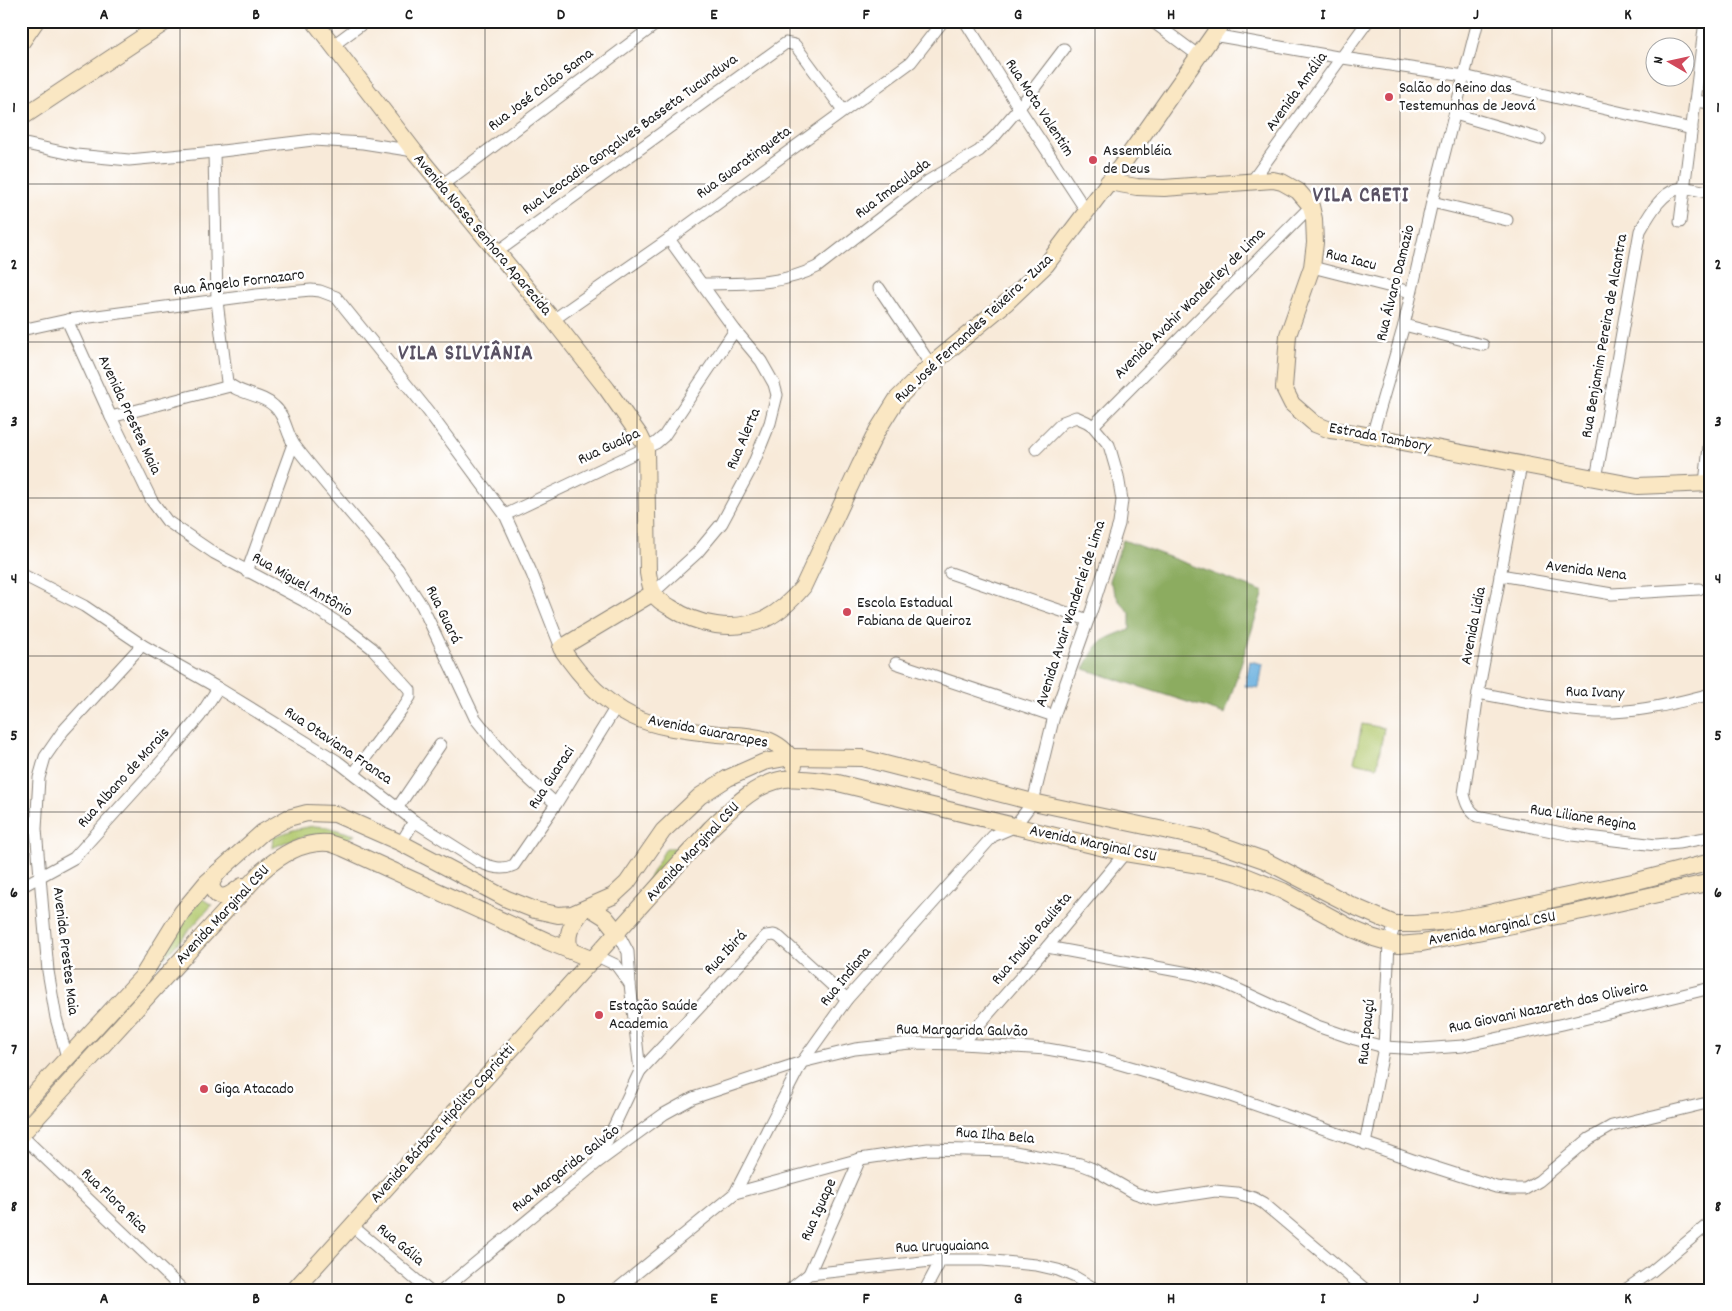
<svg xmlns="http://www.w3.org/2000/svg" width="1732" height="1311" font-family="Dekko,sans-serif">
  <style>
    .green { fill: #b1c86c; stroke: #667244 }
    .forest { fill: #8cac60; stroke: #54643e }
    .water { fill: #67afde; stroke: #42667d }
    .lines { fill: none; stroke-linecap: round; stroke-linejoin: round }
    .street-casing { stroke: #8a837a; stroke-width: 13 }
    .secondary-casing { stroke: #8a837a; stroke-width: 18 }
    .street { stroke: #fff; stroke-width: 11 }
    .secondary { stroke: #fae7c3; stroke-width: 16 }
    .grid { fill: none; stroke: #1c1c1c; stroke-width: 1; stroke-opacity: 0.55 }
    .poi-dot { fill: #d1495b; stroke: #fff; stroke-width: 2 }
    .labels { text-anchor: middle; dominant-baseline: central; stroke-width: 5; stroke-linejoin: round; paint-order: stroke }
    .poi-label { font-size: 16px; fill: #1c1c1c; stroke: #fff; text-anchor: start }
    .street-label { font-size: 16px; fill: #1c1c1c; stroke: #fff }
    .district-label { font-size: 21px; font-weight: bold; letter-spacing: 1px; fill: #5a5264; stroke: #fff }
    .neatline { fill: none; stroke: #1c1c1c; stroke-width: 2 }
    .grid-label { font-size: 16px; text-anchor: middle; font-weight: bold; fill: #1c1c1c }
  </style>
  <rect width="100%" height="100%" fill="#fff"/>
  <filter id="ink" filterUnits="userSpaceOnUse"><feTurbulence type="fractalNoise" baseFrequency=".02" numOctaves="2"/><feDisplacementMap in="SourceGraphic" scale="10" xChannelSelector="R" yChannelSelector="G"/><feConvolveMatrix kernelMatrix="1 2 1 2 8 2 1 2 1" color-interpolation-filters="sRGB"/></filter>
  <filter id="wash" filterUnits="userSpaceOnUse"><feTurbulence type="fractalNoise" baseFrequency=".0096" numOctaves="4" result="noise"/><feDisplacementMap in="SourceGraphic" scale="20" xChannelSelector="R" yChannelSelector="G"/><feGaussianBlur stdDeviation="1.12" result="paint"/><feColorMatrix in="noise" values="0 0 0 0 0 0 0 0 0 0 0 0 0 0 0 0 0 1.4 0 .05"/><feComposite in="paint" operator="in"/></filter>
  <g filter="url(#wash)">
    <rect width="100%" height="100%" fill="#f8ead9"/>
    <g class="green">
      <path d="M1362 724 1384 728 1377 767 1354 762Z"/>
      <path d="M706 822 642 890 666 848H675Z"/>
      <path d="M313 826 327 827 355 835 345 840 313 835 293 839 272 848 273 837 293 830Z"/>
      <path d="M201 898 212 905 140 985Z"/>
    </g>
    <path class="forest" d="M1123 540 1264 592 1225 714 1084 669C1098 640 1101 640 1130 629V613L1119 601 1109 580Z"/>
    <path class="water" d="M1250 661 1263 664 1259 688 1245 686Z"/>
  </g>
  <g filter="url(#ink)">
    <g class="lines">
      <defs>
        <g id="street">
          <path d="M965 21 1019 108 1087 212"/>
          <path d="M1152 21 1199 56"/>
          <path d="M1213 35 1343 58 1464 76 1692 129"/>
          <path d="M332 46 366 21"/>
          <path d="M1695 101 1711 103"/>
          <path d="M1455 114 1540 139"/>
          <path d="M21 143 76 155 129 160 214 152 313 140 363 143 414 151"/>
          <path d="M214 152 217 301 227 382C237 394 262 394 274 406 286 416 286 434 295 446 328 488 364 528 398 569L422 606 475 718 498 747 517 768 556 804"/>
          <path d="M1252 181 1368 21"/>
          <path d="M442 185 660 21"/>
          <path d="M1432 202 1507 220"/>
          <path d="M1680 222 1705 21"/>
          <path d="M497 252 786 43 795 45 843 110"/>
          <path d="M1312 267 1411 292"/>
          <path d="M702 284C743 283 780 286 817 267L928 181 979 151 995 136 1019 108 1064 49"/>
          <path d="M879 288 931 365"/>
          <path d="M67 320 111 417 152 501 167 521 214 553 304 601 346 628 372 648 410 690V697L404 706 354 773"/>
          <path d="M553 320 669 239 911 62 943 21"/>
          <path d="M1404 325 1483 345"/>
          <path d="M21 330 67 320 256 295 311 290 320 291 336 297 428 411 505 515 532 574 561 648"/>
          <path d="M111 417 230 386"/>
          <path d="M1093 426 1311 206"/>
          <path d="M1372 436 1404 325 1432 202 1478 21"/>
          <path d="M1521 465 1478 693 1464 794C1466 804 1469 810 1477 816L1572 835 1656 845 1678 843 1711 837"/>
          <path d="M1596 479 1640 231C1649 215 1663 189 1683 188 1692 188 1702 191 1711 193"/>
          <path d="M1705 483 1711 429"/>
          <path d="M505 515 656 443 664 436 735 330"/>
          <path d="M247 572 293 444"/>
          <path d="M950 573 1088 620"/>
          <path d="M21 574 84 606 142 645 218 688 337 761 414 821 479 862C491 867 502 871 514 865L556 804 616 707"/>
          <path d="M1500 575 1612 594 1699 589"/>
          <path d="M653 593 697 553 722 523 753 465 770 423 777 395 774 384 761 361 735 330 669 239"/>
          <path d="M896 663 1054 716"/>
          <path d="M1478 693C1522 701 1568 713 1613 712 1646 711 1679 702 1711 694"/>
          <path d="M398 807 440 745"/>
          <path d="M401 843 414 821"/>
          <path d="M21 887 74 858 168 754 200 716 218 688"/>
          <path d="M1047 947 1194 974 1224 983 1317 1026 1355 1039 1384 1047 1421 1049 1463 1046 1563 1024 1711 988"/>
          <path d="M597 956 616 965 630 984"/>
          <path d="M962 1044 1047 947 1125 853"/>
          <path d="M67 1057 56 1018 48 971 36 829 39 778 45 757 63 731 142 645"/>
          <path d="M640 1071 766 936 774 935 779 937 847 999"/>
          <path d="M21 1135 183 1290"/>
          <path d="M1365 1144 1384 1047 1389 943 1395 924"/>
          <path d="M598 1160 640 1071 630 984 628 952 618 933"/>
          <path d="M735 1193 802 1062 847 999 993 836 1014 827 1033 802 1054 716 1092 609 1119 524 1122 500 1118 476 1109 445 1093 426 1087 422 1076 417 1063 422 1036 449"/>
          <path d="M351 1225 428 1290"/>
          <path d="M809 1274 860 1159"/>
          <path d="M443 1290 598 1162 664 1114 693 1098 802 1062 855 1049 910 1043 962 1044 1047 1049 1099 1058 1225 1094 1424 1164 1496 1187 1511 1189H1525L1539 1181 1589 1139 1612 1126 1711 1102"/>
          <path d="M616 1290 735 1193 860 1159 928 1149 1009 1151 1080 1164 1093 1169 1135 1193 1156 1200 1215 1191 1237 1193 1254 1198 1263 1203 1366 1290"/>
          <path d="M789 1290 809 1274 941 1260H983L1036 1265 1058 1270 1075 1277 1097 1290"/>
          <path d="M925 1290 941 1260"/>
          <path d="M1625 1290 1651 1272 1711 1222"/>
        </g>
        <g id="secondary">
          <path d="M314 21 414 151 553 320 607 389 640 436 646 448 648 573C649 579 650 586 653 592 656 599 663 603 670 607 698 626 733 632 765 619 780 612 792 600 803 587L860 465 877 431 897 399 931 365 1007 302 1046 265 1124 162 1223 21"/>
          <path d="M21 43 36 21"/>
          <path d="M21 118 167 21"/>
          <path d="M1108 182 1137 187 1164 188 1273 180 1282 182 1298 191 1311 206 1314 219 1315 243 1312 267 1288 335 1284 388 1292 404 1315 424 1330 430 1355 433 1637 486 1711 483"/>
          <path d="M653 593 561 648C579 675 601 701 632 716 657 728 690 731 718 734 735 735 754 735 770 741 781 746 790 754 794 765"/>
          <path d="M218 872 213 880 211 886C219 905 231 894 242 886"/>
          <path d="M589 907 605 917 618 933"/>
          <path d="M570 951C565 932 572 925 582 911"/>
          <path d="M21 1108 142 977 182 912 206 883 263 832 288 818 307 813 335 814 401 843 507 899 535 910 558 915 572 914 613 896 627 883 663 831 700 796 728 778 764 762 791 757 862 758 1033 802 1201 838 1264 860 1353 906 1395 924H1414L1440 922 1480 915 1637 881 1711 862"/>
          <path d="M21 1135 261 872C278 857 303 841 328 843 333 844 338 846 343 848L549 942 593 960"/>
          <path d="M294 1290 711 828C732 808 754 784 784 779 801 777 820 781 838 783L1125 853 1218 868 1238 873 1283 891 1355 930 1374 938 1398 945 1422 943 1582 911 1711 882"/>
        </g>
      </defs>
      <use href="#street" class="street-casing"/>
      <use href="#secondary" class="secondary-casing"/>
      <use href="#street" class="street"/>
      <use href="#secondary" class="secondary"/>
    </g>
  </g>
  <path class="grid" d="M180 21V1290M332 21V1290M485 21V1290M637 21V1290M790 21V1290M942 21V1290M1095 21V1290M1247 21V1290M1400 21V1290M1552 21V1290M21 184H1711M21 342H1711M21 498H1711M21 656H1711M21 812H1711M21 969H1711M21 1126H1711"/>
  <g class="poi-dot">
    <circle cx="1389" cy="97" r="5"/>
    <circle cx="1093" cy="160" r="5"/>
    <circle cx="847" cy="612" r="5"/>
    <circle cx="599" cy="1015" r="5"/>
    <circle cx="204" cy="1089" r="5"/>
  </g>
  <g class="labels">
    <g class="poi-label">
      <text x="1399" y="88">Salão do Reino das<tspan x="1399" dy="18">Testemunhas de Jeová</tspan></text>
      <text x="1103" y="151">Assembléia<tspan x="1103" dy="18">de Deus</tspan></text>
      <text x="857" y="603">Escola Estadual<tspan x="857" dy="18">Fabiana de Queiroz</tspan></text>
      <text x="609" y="1006">Estação Saúde<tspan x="609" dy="18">Academia</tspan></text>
      <text x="214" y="1089">Giga Atacado</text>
    </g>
    <g class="street-label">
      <text transform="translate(541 90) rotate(-37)">Rua José Colão Sama</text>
      <text transform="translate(1297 92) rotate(-54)">Avenida Amália</text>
      <text transform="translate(1039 108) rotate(57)">Rua Mota Valentim</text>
      <text transform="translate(630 135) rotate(-36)">Rua Leocadia Gonçalves Basseta Tucunduva</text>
      <text transform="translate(744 163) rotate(-36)">Rua Guaratingueta</text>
      <text transform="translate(893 189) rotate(-37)">Rua Imaculada</text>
      <text transform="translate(482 235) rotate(50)">Avenida Nossa Senhora Aparecida</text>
      <text transform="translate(1351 260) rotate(14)">Rua Iacu</text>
      <text transform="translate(239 283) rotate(-7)">Rua Ângelo Fornazaro</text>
      <text transform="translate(1396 283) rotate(-76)">Rua Álvaro Damazio</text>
      <text transform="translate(1190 304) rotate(-45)">Avenida Avahir Wanderley de Lima</text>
      <text transform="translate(974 329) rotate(-43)">Rua José Fernandes Teixeira - Zuza</text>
      <text transform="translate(1605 336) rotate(-80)">Rua Benjamim Pereira de Alcantra</text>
      <text transform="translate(129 415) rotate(65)">Avenida Prestes Maia</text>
      <text transform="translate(1380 438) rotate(11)">Estrada Tambory</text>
      <text transform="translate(744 439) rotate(-67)">Rua Alerta</text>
      <text transform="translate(609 447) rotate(-25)">Rua Guaípa</text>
      <text transform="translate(1586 571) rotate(7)">Avenida Nena</text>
      <text transform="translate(302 585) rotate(30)">Rua Miguel Antônio</text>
      <text transform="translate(1071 614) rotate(-72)">Avenida Avair Wanderlei de Lima</text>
      <text transform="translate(443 615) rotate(64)">Rua Guará</text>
      <text transform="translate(1474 626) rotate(-79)">Avenida Lidia</text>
      <text transform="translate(1595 693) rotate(2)">Rua Ivany</text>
      <text transform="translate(708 732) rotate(11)">Avenida Guararapes</text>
      <text transform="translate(338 746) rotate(34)">Rua Otaviana Franca</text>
      <text transform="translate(124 778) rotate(-48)">Rua Albano de Morais</text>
      <text transform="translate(552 778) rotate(-57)">Rua Guaraci</text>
      <text transform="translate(1583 818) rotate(9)">Rua Liliane Regina</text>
      <text transform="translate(1093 844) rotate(12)">Avenida Marginal CSU</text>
      <text transform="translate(693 852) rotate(-47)">Avenida Marginal CSU</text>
      <text transform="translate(223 915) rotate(-47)">Avenida Marginal CSU</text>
      <text transform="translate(1492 929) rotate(-11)">Avenida Marginal CSU</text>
      <text transform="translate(1032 939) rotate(-50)">Rua Inubia Paulista</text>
      <text transform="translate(65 951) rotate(83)">Avenida Prestes Maia</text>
      <text transform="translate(726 953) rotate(-47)">Rua Ibirá</text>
      <text transform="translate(846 977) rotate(-51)">Rua Indiana</text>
      <text transform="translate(1548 1008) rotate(-12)">Rua Giovani Nazareth das Oliveira</text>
      <text transform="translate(962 1031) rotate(1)">Rua Margarida Galvão</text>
      <text transform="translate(1367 1032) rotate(-84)">Rua Ipauçú</text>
      <text transform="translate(443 1124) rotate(-48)">Avenida Bárbara Hipólito Capriotti</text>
      <text transform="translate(995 1136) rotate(5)">Rua Ilha Bela</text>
      <text transform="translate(566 1169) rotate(-38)">Rua Margarida Galvão</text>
      <text transform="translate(114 1201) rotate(44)">Rua Flora Rica</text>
      <text transform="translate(819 1210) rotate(-66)">Rua Iguape</text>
      <text transform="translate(400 1245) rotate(40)">Rua Gália</text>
      <text transform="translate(942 1247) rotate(-2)">Rua Uruguaiana</text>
    </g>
    <g class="district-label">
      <text x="1361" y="197">VILA CRETI</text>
      <text x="466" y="355">VILA SILVIÂNIA</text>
    </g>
  </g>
  <rect width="1732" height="1311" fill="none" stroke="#fff" stroke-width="55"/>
  <g transform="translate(1670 62) rotate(279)"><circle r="24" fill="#ffffff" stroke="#a4a4a4"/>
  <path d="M0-4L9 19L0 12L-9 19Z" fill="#d1495b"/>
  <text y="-8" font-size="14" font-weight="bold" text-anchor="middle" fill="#1c1c1c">N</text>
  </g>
  <rect x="28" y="28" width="1676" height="1256" class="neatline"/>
  <g class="grid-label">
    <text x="104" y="19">A</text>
    <text x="256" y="19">B</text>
    <text x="409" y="19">C</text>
    <text x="561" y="19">D</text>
    <text x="714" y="19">E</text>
    <text x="866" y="19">F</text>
    <text x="1018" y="19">G</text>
    <text x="1171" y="19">H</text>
    <text x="1323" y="19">I</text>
    <text x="1476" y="19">J</text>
    <text x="1628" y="19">K</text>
    <text x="14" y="112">1</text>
    <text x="1718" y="112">1</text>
    <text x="14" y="269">2</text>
    <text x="1718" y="269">2</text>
    <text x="14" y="426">3</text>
    <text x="1718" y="426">3</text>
    <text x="14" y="583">4</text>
    <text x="1718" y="583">4</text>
    <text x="14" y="740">5</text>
    <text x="1718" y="740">5</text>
    <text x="14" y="897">6</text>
    <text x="1718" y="897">6</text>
    <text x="14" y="1054">7</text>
    <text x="1718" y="1054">7</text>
    <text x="14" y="1211">8</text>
    <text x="1718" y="1211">8</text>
    <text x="104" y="1303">A</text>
    <text x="256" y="1303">B</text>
    <text x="409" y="1303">C</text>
    <text x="561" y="1303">D</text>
    <text x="714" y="1303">E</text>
    <text x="866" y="1303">F</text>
    <text x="1018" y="1303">G</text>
    <text x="1171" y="1303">H</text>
    <text x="1323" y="1303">I</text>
    <text x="1476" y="1303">J</text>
    <text x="1628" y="1303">K</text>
  </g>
</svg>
